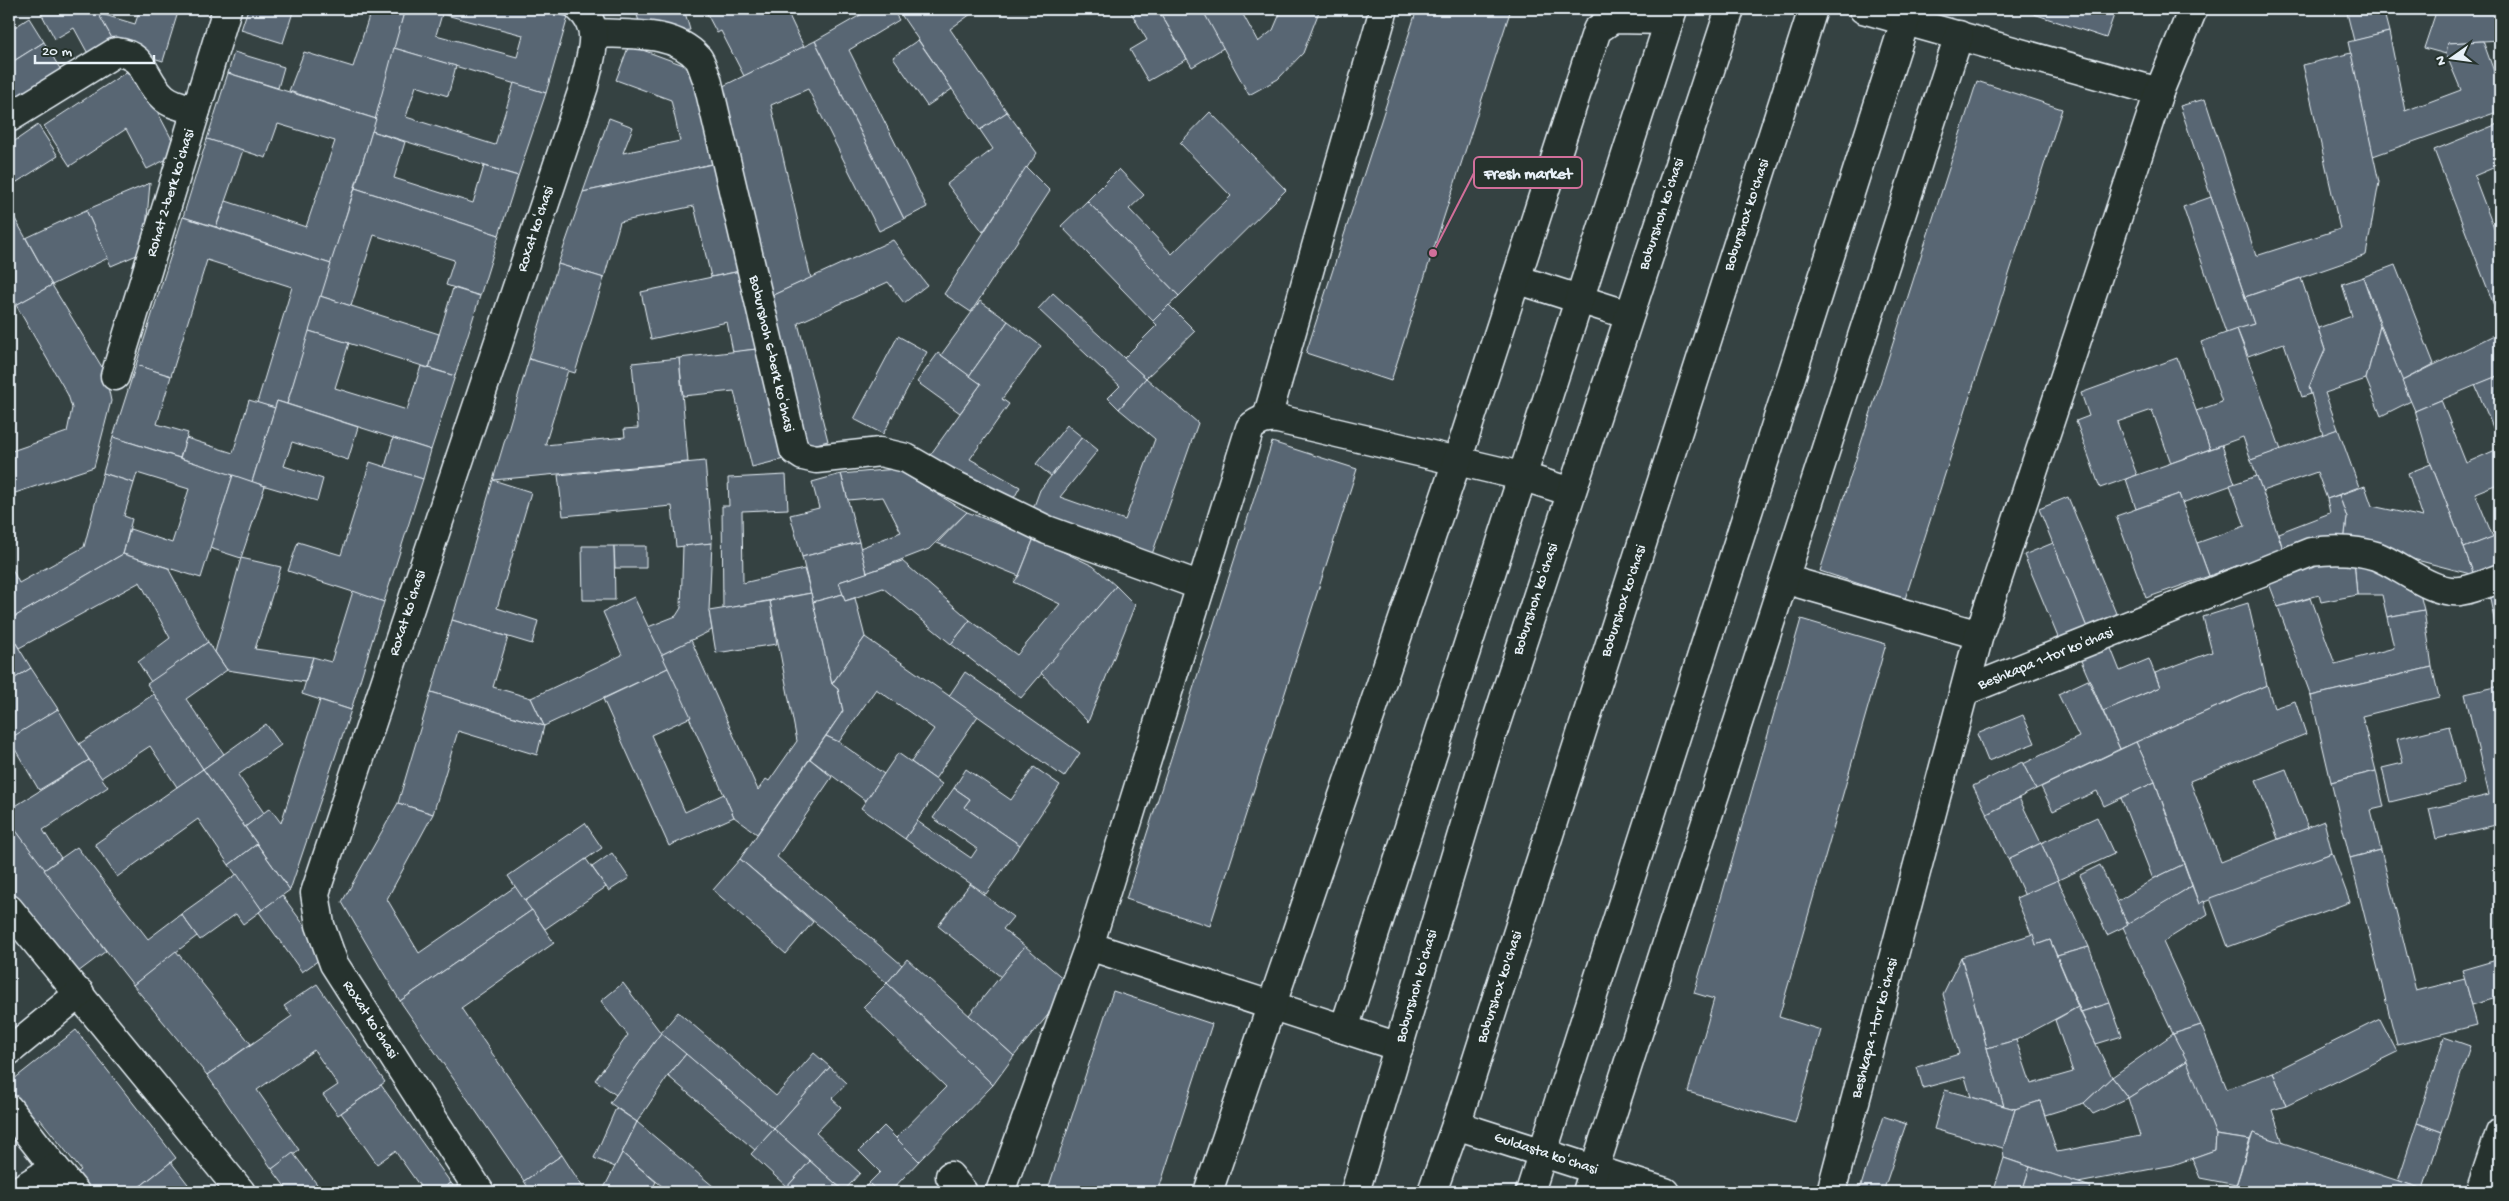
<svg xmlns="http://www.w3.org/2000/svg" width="2509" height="1201" font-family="'Gochi Hand',sans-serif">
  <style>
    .building { fill: #586673; stroke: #e8f1f8; fill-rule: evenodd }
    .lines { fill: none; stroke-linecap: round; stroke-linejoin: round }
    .minor-casing { stroke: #e8f1f8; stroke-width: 31 }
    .major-casing { stroke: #e8f1f8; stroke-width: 31 }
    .minor { stroke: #26332d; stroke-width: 28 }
    .major { stroke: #26332d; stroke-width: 28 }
    .labels { text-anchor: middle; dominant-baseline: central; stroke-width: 4; stroke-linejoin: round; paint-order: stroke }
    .street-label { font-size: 15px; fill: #e8f1f8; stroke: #26332d }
    .leader { fill: none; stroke: #d16f9a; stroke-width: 2 }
    .callout-dot { fill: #d16f9a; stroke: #26332d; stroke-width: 2 }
    .callout { fill: #26332d; stroke: #d16f9a; stroke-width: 2 }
    .callout-label { font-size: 16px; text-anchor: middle; font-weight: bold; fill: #e8f1f8 }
  </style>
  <rect width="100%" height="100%" fill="#354242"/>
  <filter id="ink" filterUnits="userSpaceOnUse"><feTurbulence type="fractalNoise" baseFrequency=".02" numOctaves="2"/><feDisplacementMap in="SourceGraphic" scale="10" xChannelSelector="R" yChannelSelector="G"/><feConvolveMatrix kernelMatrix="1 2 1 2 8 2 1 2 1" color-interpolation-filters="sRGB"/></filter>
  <g filter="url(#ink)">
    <g class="building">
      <path d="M48 9H96L117 47 92 61 74 28 55 39 41 13Z"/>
      <path d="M140 9H179L163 61 117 47 98 13 135 24Z"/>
      <path d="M248 9H294L283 43 241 30Z"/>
      <path d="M367 9H405L376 119 289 91 304 52 353 67 371 10Z"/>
      <path d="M405 9H539L568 17 546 93 394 48ZM442 14 523 35 517 57 436 35Z"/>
      <path d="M635 9H684L690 30 643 34Z"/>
      <path d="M717 9H786L804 47 744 76 721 31 717 33 707 14Z"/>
      <path d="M871 9H892L899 20 849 50 927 207 904 219 815 41Z"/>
      <path d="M905 9H978L950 29 1007 112 980 130 900 13Z"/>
      <path d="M1129 9H1158L1187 59 1148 81 1130 50 1147 40Z"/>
      <path d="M1158 9H1202L1225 47 1192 67Z"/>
      <path d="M1202 9H1240L1258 42 1273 30 1282 9H1320L1303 53 1278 79 1249 95Z"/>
      <path d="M1417 9H1511L1391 381 1306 353Z"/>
      <path d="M2022 9H2116L2106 38 2022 10Z"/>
      <path d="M2346 9H2383L2389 32 2354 41Z"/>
      <path d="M2437 9H2500V40L2448 43 2446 54 2424 48Z"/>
      <path d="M29 18 44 42 9 64V31Z"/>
      <path d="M2389 32 2405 111 2461 90 2446 54 2448 43 2483 41 2500 88V111L2373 156 2348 42Z"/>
      <path d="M918 40 952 89 927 106 893 57Z"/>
      <path d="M815 41 904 219 879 231 808 89 771 105 811 278 760 301 713 91Z"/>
      <path d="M44 42 65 77 9 111V64Z"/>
      <path d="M629 45 697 70 717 163 583 192 609 118 633 127 623 153 680 141 671 100 616 80Z"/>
      <path d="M394 48 456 66 448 96 416 86 406 117 495 145 514 83 546 93 518 176 372 131Z"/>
      <path d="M234 52 284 67 278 88 228 73Z"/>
      <path d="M2351 53 2379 182 2366 255 2245 297 2180 106 2205 99 2256 256 2340 229 2303 65Z"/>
      <path d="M134 67 179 153 147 169 126 129 70 166 44 126Z"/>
      <path d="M228 73 376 119 331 264 216 227 226 201 306 227 335 141 278 124 266 158 207 139Z"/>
      <path d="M1977 81 2062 109 1905 599 1820 571Z"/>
      <path d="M1007 112 1037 153 983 232 947 184 993 149 980 130Z"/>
      <path d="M1210 112 1286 190 1179 296 1087 201 1119 169 1144 195 1129 209 1172 254 1231 196 1180 143Z"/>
      <path d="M2500 123V165L2474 176 2500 244V321L2434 150Z"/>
      <path d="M38 125 58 156 9 187V145Z"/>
      <path d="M372 131 405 142 394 178 473 203 484 166 518 176 499 235 355 188Z"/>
      <path d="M207 139 243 150 216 227 183 217Z"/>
      <path d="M717 163 745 270 711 277 694 206 620 222 604 278 558 264 583 192Z"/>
      <path d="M1026 167 1050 191 971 312 944 294Z"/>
      <path d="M150 183 144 252 111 266 86 210Z"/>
      <path d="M355 188 499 235 480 296 446 285 454 260 374 235 351 306 320 296Z"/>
      <path d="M2211 197 2254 324 2226 333 2183 207Z"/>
      <path d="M1087 201 1179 296 1153 321 1061 226Z"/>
      <path d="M9 208 52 285 16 305 9 292Z"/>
      <path d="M86 210 108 258 52 285 26 238Z"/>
      <path d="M183 217 331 264 287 404 277 401 275 408 257 403 292 287 207 260 171 376 136 365Z"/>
      <path d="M893 240 927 285 904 303 888 282 798 323 828 441 796 449 760 301Z"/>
      <path d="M558 264 604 278 575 373 529 359Z"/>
      <path d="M2395 265 2434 364 2402 381 2363 277Z"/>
      <path d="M745 270 765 348 733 352 727 322 651 339 641 292Z"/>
      <path d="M2363 277 2380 326 2366 379 2325 393 2338 429 2323 435 2309 387 2325 350 2318 328 2352 316 2342 284Z"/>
      <path d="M2301 278 2325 350 2309 387 2311 394 2302 397 2284 343 2248 356 2237 329 2254 324 2245 297Z"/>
      <path d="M52 285 105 372 111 401 94 467 9 495V452L67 432 72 408 68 395 16 305Z"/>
      <path d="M453 288 480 296 455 376 429 368Z"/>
      <path d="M1053 293 1146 378 1119 409 1108 398 1120 386 1038 309Z"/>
      <path d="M320 296 439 334 429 368 309 331Z"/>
      <path d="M980 301 1008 321 969 376 941 355Z"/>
      <path d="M1169 305 1195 331 1146 378 1124 358 1157 325 1153 321Z"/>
      <path d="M1008 321 1041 346 1002 399 1009 404 970 459 1020 487 1007 511 923 465 981 384 969 376Z"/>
      <path d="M2380 326 2411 401 2381 416 2366 379Z"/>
      <path d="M2237 329 2281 450 2251 460 2243 437 2210 449 2196 411 2222 402 2201 342Z"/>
      <path d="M309 331 349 343 335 388 407 410 421 366 455 376 431 450 287 404Z"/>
      <path d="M2498 333 2500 375 2415 411 2402 381Z"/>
      <path d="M898 336 927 352 883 434 854 419Z"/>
      <path d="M765 348 792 457 752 467 734 391 683 396 679 358Z"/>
      <path d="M938 353 981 384 960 413 917 382Z"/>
      <path d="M679 358 688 462 493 480 529 359 568 370 545 445 625 437 624 429 638 428 632 363Z"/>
      <path d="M2177 358 2210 449 2171 463 2152 410 2117 422 2137 475 2100 488 2076 421 2089 416 2081 393Z"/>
      <path d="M136 365 171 376 157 424 188 433 180 458 113 437Z"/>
      <path d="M2500 375V444L2475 385Z"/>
      <path d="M1146 378 1198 423 1150 560 1030 517 1040 490 1082 437 1098 450 1060 497 1125 520 1155 439 1119 409Z"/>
      <path d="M249 400 275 408 252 482 180 458 186 438 233 453Z"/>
      <path d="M2441 400 2466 463 2500 448V483L2475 493 2493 537 2464 548 2431 464 2415 411Z"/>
      <path d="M277 401 358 427 348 460 292 442 284 466 323 479 317 501 252 482Z"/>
      <path d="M1067 425 1082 437 1051 476 1036 464Z"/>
      <path d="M2338 429 2359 487 2327 499 2317 472 2262 491 2251 460Z"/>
      <path d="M113 437 233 475 201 578 123 554 130 529 172 543 189 489 137 473 134 483 103 473Z"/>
      <path d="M393 438 431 450 423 479 385 467Z"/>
      <path d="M1272 442 1357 469 1210 926 1126 899Z"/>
      <path d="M2222 445 2235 484 2182 503 2179 494 2136 509 2126 479Z"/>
      <path d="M705 461 712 543 676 547 672 506 563 516 558 475Z"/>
      <path d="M370 462 423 479 384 602 288 571 298 542 341 555Z"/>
      <path d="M2431 464 2464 548 2474 575 2344 541 2347 518 2339 495 2365 486 2372 506 2423 517 2408 473Z"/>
      <path d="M896 469 967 512 929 549 867 573 860 548 901 532 883 497 848 500 841 474Z"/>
      <path d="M103 473 134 483 124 516 132 519 123 554 9 620V563L19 583 84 547Z"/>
      <path d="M841 474 859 542 802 557 790 515 819 508 812 482Z"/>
      <path d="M233 475 265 486 241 558 210 548Z"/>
      <path d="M786 475 788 509 742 511 743 583 804 569 811 593 723 609 722 506H729L728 478Z"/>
      <path d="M2257 476 2283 549 2209 576 2197 543 2245 526 2230 485Z"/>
      <path d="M493 480 531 492 497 608 538 621 532 644 452 620Z"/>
      <path d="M2179 494 2209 576 2146 598 2116 516Z"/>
      <path d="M2339 495 2347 518 2344 541 2283 549 2278 533 2330 513 2327 499Z"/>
      <path d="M2068 497 2120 623 2090 635 2039 509Z"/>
      <path d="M967 512 1034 538 1019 576 937 543Z"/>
      <path d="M2500 534V565L2474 575 2464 548Z"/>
      <path d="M1034 538 1093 566 1116 586 1021 698 951 644 970 620 1017 655 1060 604 1014 582 1019 576Z"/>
      <path d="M859 542 867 573 839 582 843 594 813 602 802 557Z"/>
      <path d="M712 543 709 611 712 630 661 655 648 627 676 616 681 608 683 546Z"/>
      <path d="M2053 543 2090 635 2062 647 2024 555Z"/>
      <path d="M582 546H614L615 600H583Z"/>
      <path d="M614 546H646V568H615Z"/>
      <path d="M123 554 168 568 208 642 151 682 138 662 170 638 140 582 19 648 9 632V620Z"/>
      <path d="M241 558 281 567 255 649 313 657 305 682 227 670 215 652Z"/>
      <path d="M2354 560 2419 590 2424 610 2387 617 2382 595H2357Z"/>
      <path d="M2354 560 2357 595 2321 602 2319 595 2278 607 2268 581 2322 562Z"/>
      <path d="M902 561 970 620 951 644 883 588 845 601 839 582Z"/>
      <path d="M2500 584V649L2488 589Z"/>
      <path d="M1116 586 1135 605 1088 722 1041 673Z"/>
      <path d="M353 591 384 602 351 710 302 694 313 657 331 662Z"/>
      <path d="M811 593 832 684 838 689 843 711 757 834 734 817 661 655 691 640 758 790 766 779 769 781 797 741 770 601Z"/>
      <path d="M843 594 845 601 855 598 865 637 832 684 813 602Z"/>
      <path d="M634 597 668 668 544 726 531 698 622 655 603 612Z"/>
      <path d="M2311 598 2335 664 2394 648 2387 617 2424 610 2432 667 2311 696 2278 607Z"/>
      <path d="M770 601 777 644 716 653 709 611Z"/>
      <path d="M2248 603 2267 685 2120 749 2103 711 2160 687 2155 673 2212 652 2203 617Z"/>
      <path d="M1801 619 1886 644 1779 1017 1821 1030 1795 1123 1688 1092 1714 999 1694 993Z"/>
      <path d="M452 620 508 637 493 687 531 698 544 726 431 692Z"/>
      <path d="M9 632 31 668 9 682Z"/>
      <path d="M865 637 978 716 935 779 911 762 934 729 876 689 839 742 826 736 843 711 838 689 832 684Z"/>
      <path d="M2108 641 2120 671 2149 659 2160 687 2103 711 2078 654Z"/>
      <path d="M208 642 227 670 186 699 224 754 203 769 147 684Z"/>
      <path d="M2432 667 2439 697 2362 716 2376 771 2331 782 2311 696Z"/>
      <path d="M31 668 58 709 15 736 9 726V682Z"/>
      <path d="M668 668 691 717 651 735 685 812 724 794 734 817 669 846 603 699Z"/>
      <path d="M965 672 1080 753 1064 777 949 696Z"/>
      <path d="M2088 680 2120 749 2036 789 2023 764 2079 737 2058 694Z"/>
      <path d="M2267 685 2274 708 2295 701 2306 734 2190 781 2221 862 2324 821 2332 853 2199 904 2155 782 2136 742Z"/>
      <path d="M2500 686V824L2436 839 2429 809 2489 795 2465 694Z"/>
      <path d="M431 692 544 726 537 755 458 731 433 814 398 803Z"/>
      <path d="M154 694 203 769 177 787 150 746 101 778 79 744Z"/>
      <path d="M320 700 351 710 290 890 245 827 270 808 281 823Z"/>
      <path d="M58 709 89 760 39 790 9 739Z"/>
      <path d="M2023 715 2035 743 1988 761 1977 734Z"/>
      <path d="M266 724 281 745 238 775 264 813 245 827 203 769Z"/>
      <path d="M2449 726 2464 784 2390 802 2382 768 2403 763 2397 739Z"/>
      <path d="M826 736 839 742 884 774 866 801 810 759Z"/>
      <path d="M2136 742 2155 782 2104 806 2097 791 2053 811 2041 787Z"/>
      <path d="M898 753 942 784 905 839 861 808Z"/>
      <path d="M810 759 832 777 777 857 902 965 887 983 740 859Z"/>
      <path d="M89 760 108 787 43 830 61 858 44 870 9 821V810Z"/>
      <path d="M2022 762 2036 789 1987 814 1973 786Z"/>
      <path d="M1034 767 1060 785 1020 845 964 807 970 799 954 788 966 769 1011 800Z"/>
      <path d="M203 769 257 844 229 865 198 819 117 877 95 844Z"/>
      <path d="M2286 769 2308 828 2278 839 2256 780Z"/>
      <path d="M2376 771 2384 807 2371 810 2381 850 2350 858 2331 782Z"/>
      <path d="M2155 782 2184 864 2153 879 2121 798Z"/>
      <path d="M954 788 970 799 964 807 1020 845 986 894 905 839 917 821 971 858 977 849 933 818Z"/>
      <path d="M2019 798 2041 843 2008 859 1987 814Z"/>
      <path d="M398 803 433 814 387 899 419 953 516 886 532 910 400 1001 342 902Z"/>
      <path d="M2097 817 2114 854 2058 880 2041 843Z"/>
      <path d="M585 823 602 848 525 901 508 876Z"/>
      <path d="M14 828 106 951 74 975 9 888V832Z"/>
      <path d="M2041 843 2058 880 2025 896 2008 859Z"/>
      <path d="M257 844 290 890 262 910 229 865Z"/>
      <path d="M77 847 148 939 181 914 197 936 133 985 44 870Z"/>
      <path d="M2381 850 2416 991 2465 979 2477 1025 2397 1045 2350 858Z"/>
      <path d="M612 853 629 878 609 891 592 867Z"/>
      <path d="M2332 853 2350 902 2228 947 2210 898Z"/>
      <path d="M586 859 606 887 545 929 525 901Z"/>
      <path d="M740 859 813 922 786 954 713 890Z"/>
      <path d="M2184 864 2192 886 2128 925 2117 902 2153 879Z"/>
      <path d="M2100 865 2128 925 2107 935 2080 875Z"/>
      <path d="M237 874 262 910 243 924 236 914 200 940 181 914Z"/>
      <path d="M2058 880 2089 947 2057 956 2050 940 2036 945 2016 898Z"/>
      <path d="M970 884 1013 917 1003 929 1025 946 1001 977 938 926Z"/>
      <path d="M2192 886 2199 904 2204 901 2208 914 2163 942 2201 1025 2173 1034 2123 927Z"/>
      <path d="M282 895 326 955 302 972 259 912Z"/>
      <path d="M532 910 554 943 461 1008 562 1155 524 1181 400 1001Z"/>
      <path d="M2033 934 2036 945 2050 940 2078 1007 2016 1040 1987 1048 1961 957Z"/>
      <path d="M1025 946 1072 986 1014 1056 969 1015Z"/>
      <path d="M2089 947 2110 1003 2081 1012 2057 956Z"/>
      <path d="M176 951 251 1044 207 1075 133 985Z"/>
      <path d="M1961 957 1987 1048 2004 1106 1971 1097 1965 1077 1923 1088 1917 1067 1959 1054 1943 994Z"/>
      <path d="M907 959 1014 1056 993 1085 887 983Z"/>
      <path d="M2500 959V997L2472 1005 2462 970Z"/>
      <path d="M623 983 661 1033 616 1095 595 1080 628 1035 601 1001Z"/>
      <path d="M887 983 993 1085 919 1161 896 1138 946 1087 863 1007Z"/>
      <path d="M317 984 385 1082 338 1115 323 1095 338 1085 314 1050 257 1090 299 1150 272 1169 207 1075 292 1016 284 1006Z"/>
      <path d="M1113 991 1212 1024 1158 1192H1047Z"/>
      <path d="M2110 1003 2122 1036 2096 1044 2081 1012Z"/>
      <path d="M2078 1007 2112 1077 2084 1103 2045 1115 2040 1101 2015 1109 2004 1106 1987 1048 2016 1040 2031 1084 2073 1072 2055 1020Z"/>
      <path d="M678 1012 776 1096 814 1053 830 1067 774 1129 661 1033Z"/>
      <path d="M2380 1019 2397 1052 2286 1106 2273 1072Z"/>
      <path d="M2201 1025 2227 1089 2273 1072 2286 1106 2272 1110 2283 1143 2253 1133 2250 1140 2216 1135 2173 1034Z"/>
      <path d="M76 1030 176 1158 133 1192H84L72 1176 81 1170 40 1119 33 1125 9 1094V1083Z"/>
      <path d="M661 1033 686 1054 668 1076 637 1122 610 1103Z"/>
      <path d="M2173 1034 2187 1061 2128 1098 2112 1077Z"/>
      <path d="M2444 1037 2470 1046 2442 1132 2417 1123Z"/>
      <path d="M686 1054 774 1129 755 1150 668 1076Z"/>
      <path d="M2187 1061 2216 1135 2215 1150 2173 1165 2078 1183 2004 1158 2003 1148 2015 1109 2040 1101 2057 1152 2140 1136 2128 1098Z"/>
      <path d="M830 1067 847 1083 832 1099 841 1107 816 1133 860 1173 844 1191 774 1129Z"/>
      <path d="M2112 1077 2128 1098 2093 1114 2084 1103Z"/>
      <path d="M381 1085 451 1183 438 1192H424L395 1151 377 1164 341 1113Z"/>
      <path d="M1945 1090 2015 1109 2003 1148 1934 1129Z"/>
      <path d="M616 1108 637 1122 615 1167 594 1158Z"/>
      <path d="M1883 1116 1906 1124 1883 1192H1859Z"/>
      <path d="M637 1122 720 1192H669L622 1153Z"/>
      <path d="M2417 1123 2442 1132 2423 1189 2398 1181Z"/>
      <path d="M884 1126 919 1161 890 1192H878L869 1183 880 1172 859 1151Z"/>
      <path d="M774 1129 810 1161 787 1187 751 1154Z"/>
      <path d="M2253 1133 2423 1189 2422 1192H2234Z"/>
      <path d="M2216 1135 2250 1140 2236 1185 2200 1178 2192 1158 2215 1150Z"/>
      <path d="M293 1153 323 1192H289L272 1169Z"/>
      <path d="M622 1153 656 1182 650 1192H602Z"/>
      <path d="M562 1155 586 1192H531L524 1181Z"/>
      <path d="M2004 1158 2030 1167 2022 1192H1993Z"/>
      <path d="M810 1161 844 1191 843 1192H794L787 1187Z"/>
      <path d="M171 1162 194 1192H133Z"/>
      <path d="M2030 1167 2091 1187 2089 1192H2022Z"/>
      <path d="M2500 1177V1192H2495Z"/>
      <path d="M451 1183 458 1192H438Z"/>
      <path d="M869 1183 878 1192H861Z"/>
      <path d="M1885 1187 1900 1192H1883Z"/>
    </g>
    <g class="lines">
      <defs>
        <g id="minor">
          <path d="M1863 9 2159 92"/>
          <path d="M595 33C629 35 673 30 698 58 702 63 704 73 707 79L794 450 803 456 816 459 880 452 906 458 946 481 1047 530 1201 586"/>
          <path d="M9 118 116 52C147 55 143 80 163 97 171 105 185 107 196 110"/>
          <path d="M1516 279 1629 315"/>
          <path d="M115 376 227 9"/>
          <path d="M1267 418 1384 9"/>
          <path d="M1784 579 1979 635"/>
          <path d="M1965 691 2311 552C2333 549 2355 549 2376 556 2402 566 2431 594 2460 591 2474 589 2487 583 2500 578"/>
          <path d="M9 909 241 1192"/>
          <path d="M1344 1029 1673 9"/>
          <path d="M1399 1047 1089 946 1250 428C1259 420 1266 418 1278 419L1521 476 1571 492"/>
          <path d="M9 1051 80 993"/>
          <path d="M9 1109 55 1168"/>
          <path d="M1456 1125 1665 1192"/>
          <path d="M950 1176 963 1192"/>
          <path d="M16 1192 55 1168 75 1192"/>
          <path d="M480 1192 334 964 320 925 315 893 584 86C589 59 604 29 580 9"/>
          <path d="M1000 1192 1089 946"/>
          <path d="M1208 1192 1457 461 1597 30 1613 19 1669 20"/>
          <path d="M1530 1192 1909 9"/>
          <path d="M1587 1192 1959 35"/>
          <path d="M1831 1192 1979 635 2159 92 2193 9"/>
          <path d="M2480 1192 2500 1133"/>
        </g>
        <g id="major">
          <path d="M1355 1192 1489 744 1730 9"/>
          <path d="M1432 1192 1456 1125 1813 9"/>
        </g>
      </defs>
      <use href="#minor" class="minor-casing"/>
      <use href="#major" class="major-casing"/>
      <use href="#minor" class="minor"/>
      <use href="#major" class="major"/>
    </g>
  </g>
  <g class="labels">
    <g class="street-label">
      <text transform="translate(171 193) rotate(-73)">Rohat 2-berk koʻchasi</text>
      <text transform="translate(1662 214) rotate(-72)">Boburshoh koʻchasi</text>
      <text transform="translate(1747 215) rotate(-72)">Boburshox ko'chasi</text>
      <text transform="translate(536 229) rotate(-72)">Roxat koʻchasi</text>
      <text transform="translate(771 354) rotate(77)">Boburshoh 6-berk koʻchasi</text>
      <text transform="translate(1536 599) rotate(-72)">Boburshoh koʻchasi</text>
      <text transform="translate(1624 601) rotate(-72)">Boburshox ko'chasi</text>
      <text transform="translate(408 613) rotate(-72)">Roxat koʻchasi</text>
      <text transform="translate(2046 659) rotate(-22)">Beshkapa 1-tor koʼchasi</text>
      <text transform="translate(1417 986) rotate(-74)">Boburshoh koʻchasi</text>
      <text transform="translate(1500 987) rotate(-72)">Boburshox ko'chasi</text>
      <text transform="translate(370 1020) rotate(57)">Roxat koʻchasi</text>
      <text transform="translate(1875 1028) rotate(-75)">Beshkapa 1-tor koʼchasi</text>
      <text transform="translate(1546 1154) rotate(18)">Guldasta koʻchasi</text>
    </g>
  </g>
  <path class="leader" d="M1433 253L1474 173"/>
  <circle class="callout-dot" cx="1433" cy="253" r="5"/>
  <rect class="callout" x="1474" y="157" width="108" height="31" rx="5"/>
  <g class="callout-label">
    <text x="1528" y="178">Fresh market</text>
  </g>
  <rect width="2509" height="1201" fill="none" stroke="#26332d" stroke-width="30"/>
  <rect x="15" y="15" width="2479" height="1171" fill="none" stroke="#e8f1f8" stroke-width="2" filter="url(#ink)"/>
  <g transform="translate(2452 58) rotate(256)" stroke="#26332d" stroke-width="4" paint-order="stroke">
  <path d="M0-4L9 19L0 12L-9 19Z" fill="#e8f1f8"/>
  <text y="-8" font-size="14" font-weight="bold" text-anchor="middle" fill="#e8f1f8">N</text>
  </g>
  <path d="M35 55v8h119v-8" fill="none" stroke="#e8f1f8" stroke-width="2.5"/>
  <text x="42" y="55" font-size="15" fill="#e8f1f8" stroke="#26332d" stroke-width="4" paint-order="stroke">20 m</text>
</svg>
